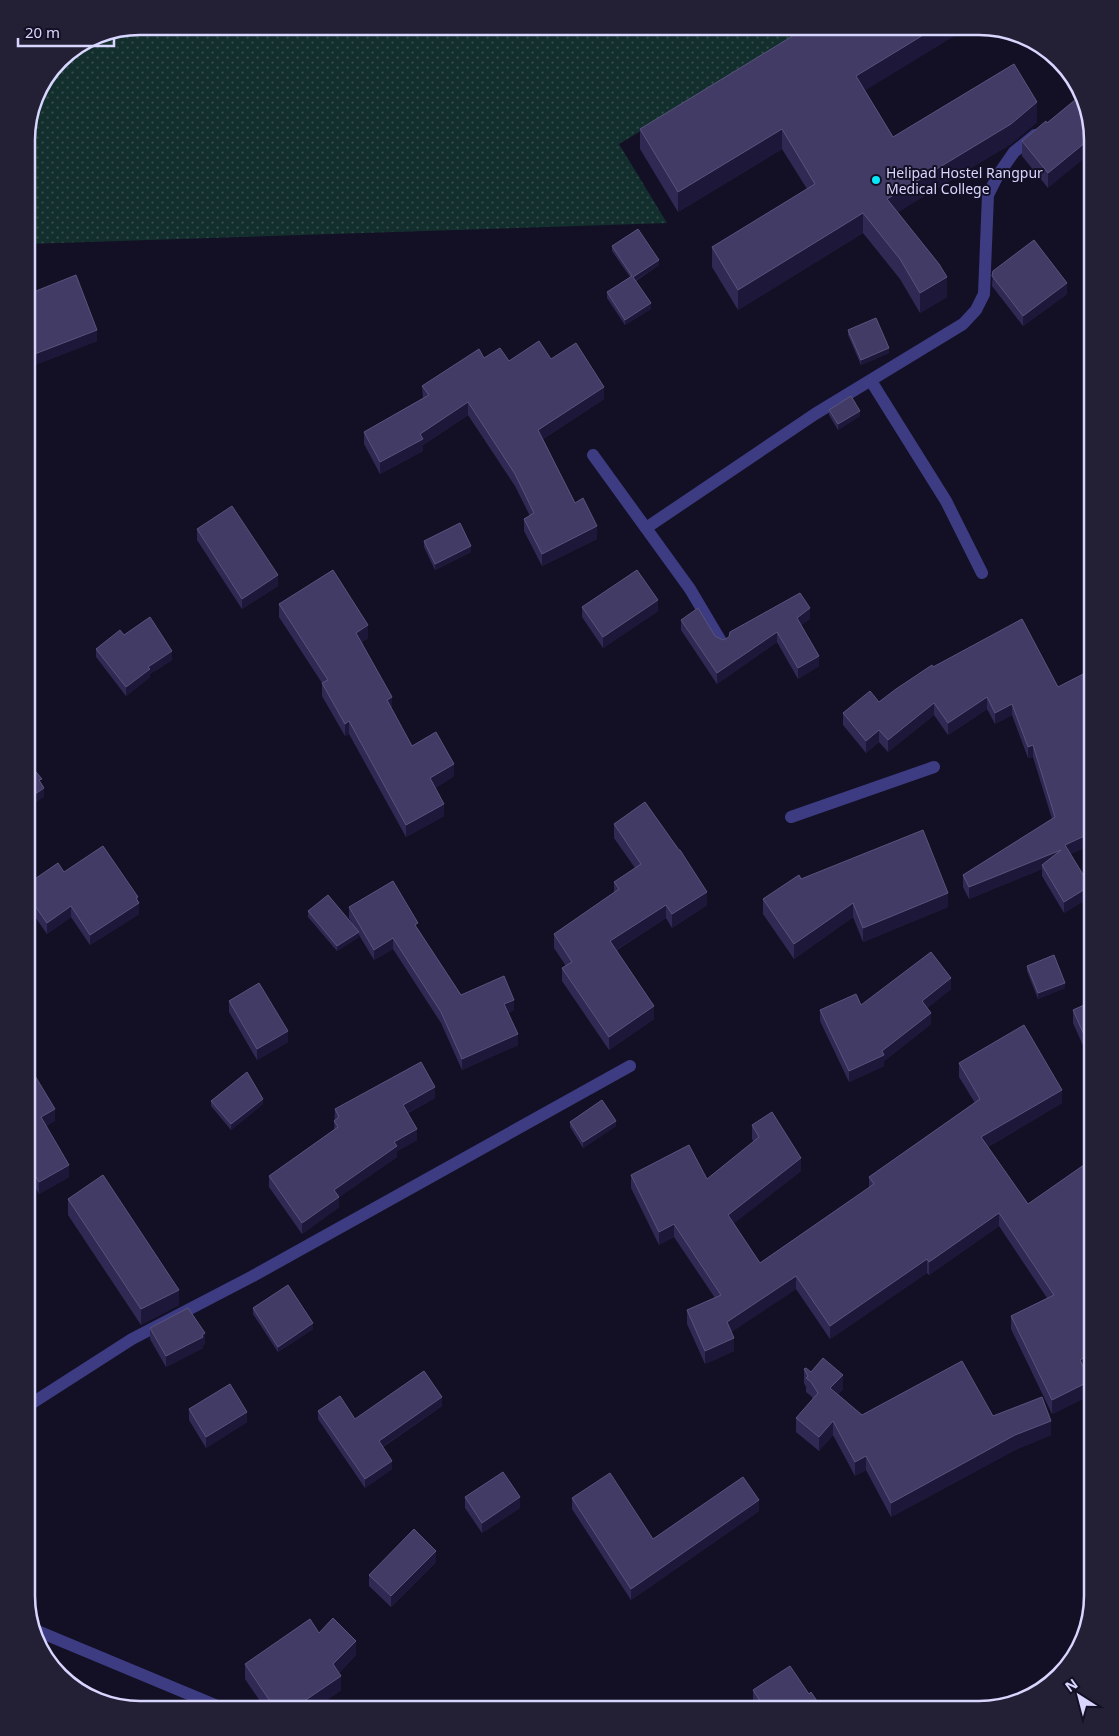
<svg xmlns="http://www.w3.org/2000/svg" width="1119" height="1736" font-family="'Noto Sans',sans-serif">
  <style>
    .park { fill: url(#park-dots) }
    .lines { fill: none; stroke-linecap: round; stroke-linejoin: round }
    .minor { stroke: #3d3c83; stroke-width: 12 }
    .wall { fill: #302953 }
    .shaded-wall { fill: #1d1739 }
    .building { fill: #423b65; stroke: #59547d }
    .poi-dot { fill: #07e7f8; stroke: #131025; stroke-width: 2 }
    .labels { text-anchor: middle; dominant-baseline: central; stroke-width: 4; stroke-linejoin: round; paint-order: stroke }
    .poi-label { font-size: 14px; fill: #d8d5fe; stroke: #131025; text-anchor: start }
    .rim { fill: none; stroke: #d8d5fe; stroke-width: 2.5 }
  </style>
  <defs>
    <pattern id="park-dots" width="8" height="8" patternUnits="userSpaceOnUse" patternTransform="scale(1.25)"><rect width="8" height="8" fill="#132f2d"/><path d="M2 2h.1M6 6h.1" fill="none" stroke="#354c4c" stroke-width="1.8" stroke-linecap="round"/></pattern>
  </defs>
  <rect width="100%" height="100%" fill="#131025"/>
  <path class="park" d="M140 26H816L619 144 667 223 26 244V133L35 96 60 59 97 35Z"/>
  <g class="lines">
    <g class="minor">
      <path d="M871 381 946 501 982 573"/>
      <path d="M593 455 690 589 722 643"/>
      <path d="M646 528 815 414 963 324 976 310 984 294 988 195 998 175 1014 152 1035 135"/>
      <path d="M791 817 934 767"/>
      <path d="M26 1407 132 1339 253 1276 630 1066"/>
      <path d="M35 1630 227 1710"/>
    </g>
  </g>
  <g class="wall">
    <path d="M865 91 893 137 1037 122 1011 144 897 212 947 297 920 313 900 279 863 233 738 310 712 267V247L807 189 782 149 678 212 640 149V129Z"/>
    <path d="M1081 95 1048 188 1022 156V141L1047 123Z"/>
    <path d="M1093 189V216L1083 203V194Z"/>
    <path d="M612 246 659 265 636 281 651 309 625 325 607 298V292L630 277 612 251Z"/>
    <path d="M993 271 1067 294 1023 326 992 286Z"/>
    <path d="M26 295 97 341 32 366 26 351Z"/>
    <path d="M848 330 889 353 861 365 848 335Z"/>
    <path d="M484 358 509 361 551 359 604 399 543 439 575 503 597 539 542 566 524 531V519L530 516 515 486 468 415 423 445V451L380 474 364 444V432L423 398 422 386Z"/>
    <path d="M829 410 860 416 838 430 829 415Z"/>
    <path d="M197 529 278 586 242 609 197 540Z"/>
    <path d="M424 541 471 552 435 570 424 547Z"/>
    <path d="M279 604 368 638 362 642 392 709 412 746 454 776 435 788 444 816 406 837 349 734 345 736 322 696V683L279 617Z"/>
    <path d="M582 607 658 611 603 648 582 617Z"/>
    <path d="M810 619 801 625 819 666 798 679 777 642 717 684 681 630V620L723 640Z"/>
    <path d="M124 635 172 660 150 674V677L126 696 96 657V649Z"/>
    <path d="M933 667 1058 687 1093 677V844L1070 854 1090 897 1064 913 1042 876V869L969 899 963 887V875L1052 819 1033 757 1028 758 1012 715 995 724 987 709 948 735 934 715 888 752 879 742 866 753 843 725V713L879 702Z"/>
    <path d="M614 824 707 905 672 928 666 918 617 950 654 1019 609 1050 562 981V968L566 966 554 948V934L614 893V882L635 868 614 838Z"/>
    <path d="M64 872 138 900 139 914 90 945 71 917 47 934 26 904V885Z"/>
    <path d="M801 879 948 907 863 942 853 917 794 959 763 914V899Z"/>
    <path d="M349 907 418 929 461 995 514 1010 508 1013 518 1045 462 1070 441 1023 393 949 374 960 359 935V937L337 951 308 917V911L352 923 349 918Z"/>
    <path d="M1027 966 1065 988 1038 999 1027 971Z"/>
    <path d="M951 989 927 1008 931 1024 884 1061V1066L849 1082 820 1021V1010L861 1005Z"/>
    <path d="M229 1001 288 1042 257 1060 229 1012Z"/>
    <path d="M1093 1001V1068L1073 1023V1010Z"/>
    <path d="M26 1061 55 1121 46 1126 69 1177 39 1194 26 1172Z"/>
    <path d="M959 1063 1062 1103 988 1147 1028 1204 1093 1161V1366L1085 1371 1090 1395 1052 1414 1011 1329V1316L1047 1298 999 1226 929 1275 927 1273 830 1339 796 1289 731 1332 734 1351 705 1364 687 1324V1310L715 1298 674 1237 659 1245 631 1188V1175L707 1179 754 1142 752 1139V1125L801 1171 734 1223 760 1263 869 1188V1177L975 1103 959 1077Z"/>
    <path d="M435 1098 408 1113 417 1140 397 1151V1157L339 1197V1207L302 1234 269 1187V1176L334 1130 335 1109Z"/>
    <path d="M211 1101 263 1104 231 1130 211 1106Z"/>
    <path d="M570 1122 616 1126 583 1148 570 1127Z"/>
    <path d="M68 1199 179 1305 141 1325 68 1215Z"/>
    <path d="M253 1308 313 1329 278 1352 253 1314Z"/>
    <path d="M150 1328 205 1344 203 1345V1348L166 1367 150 1339Z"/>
    <path d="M804 1369 843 1389 838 1394 862 1415 993 1416 1051 1435 1015 1450 891 1517 866 1470 855 1476 833 1435 819 1451 796 1432V1418L813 1399 811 1396 806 1392V1387L804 1383Z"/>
    <path d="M442 1406 383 1447 392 1469 365 1488 318 1419V1411L355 1419Z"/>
    <path d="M189 1409 247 1422 206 1448 189 1420Z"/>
    <path d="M465 1497 520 1508 482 1533 465 1508Z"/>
    <path d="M572 1498 653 1539 759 1511 631 1600 572 1509Z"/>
    <path d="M436 1562 391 1607 369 1586V1575Z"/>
    <path d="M319 1633 356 1655 339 1673 341 1690 313 1710H266L245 1679V1664Z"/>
    <path d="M753 1690 809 1694 823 1710H758L753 1701Z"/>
  </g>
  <g class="shaded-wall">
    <path d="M938 26H971L856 96V76Z"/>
    <path d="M1037 102V122L1011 144 887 219V199Z"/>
    <path d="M782 129V149L678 212V192Z"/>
    <path d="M1092 137 1093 140V151L1048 188V173Z"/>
    <path d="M863 213V233L738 310V290Z"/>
    <path d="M659 260V265L633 282V277Z"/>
    <path d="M947 277V297L920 313V293Z"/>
    <path d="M1067 283V294L1023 326V316Z"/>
    <path d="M651 303V309L625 325V320Z"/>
    <path d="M97 330V341L32 366V355Z"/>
    <path d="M889 348V353L861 365V360Z"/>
    <path d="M604 387V399L538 442V430Z"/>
    <path d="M468 402V415L423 445V451L380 474V462Z"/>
    <path d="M860 411V416L838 430V424Z"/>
    <path d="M597 526V539L542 566V554Z"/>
    <path d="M471 546V552L435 570V564Z"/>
    <path d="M278 575V586L242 609V599Z"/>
    <path d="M658 600V611L603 648V637Z"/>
    <path d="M810 608V619L797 628V618Z"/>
    <path d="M368 625V638L356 646V633Z"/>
    <path d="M777 632V642L717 684V673Z"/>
    <path d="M172 651V660L150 674V677L126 696V687L148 667Z"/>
    <path d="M819 656V666L798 679V668Z"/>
    <path d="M392 697V709L387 700Z"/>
    <path d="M987 697V709L948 735V723Z"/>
    <path d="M934 703V715L888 752V740Z"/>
    <path d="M1012 704V715L995 724V713Z"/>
    <path d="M349 721V734L345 736V724Z"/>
    <path d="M879 730V742L866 753V741Z"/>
    <path d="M1033 745V757L1028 758V747Z"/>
    <path d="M454 764V776L430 791V778Z"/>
    <path d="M44 788V797L26 809V800Z"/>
    <path d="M444 804V816L406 837V825Z"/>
    <path d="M1093 832V844L1065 857V845Z"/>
    <path d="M1061 850 1042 865V869L969 899V887Z"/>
    <path d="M1090 886V897L1064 913V902Z"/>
    <path d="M707 892V905L672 928V914Z"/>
    <path d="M948 893V907L863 942V928Z"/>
    <path d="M138 897V904L139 903V914L90 945V935Z"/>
    <path d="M853 903V917L794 959V944Z"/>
    <path d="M666 905V918L610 954V941Z"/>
    <path d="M71 906V917L47 934V923Z"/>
    <path d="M359 932V937L337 951V946Z"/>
    <path d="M393 938V949L374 960V950Z"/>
    <path d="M951 978V989L922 1012V1001Z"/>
    <path d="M1065 983V988L1038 999V993Z"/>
    <path d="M514 1000V1010L504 1014V1004Z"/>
    <path d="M654 1006V1019L609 1050V1037Z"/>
    <path d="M931 1013V1024L884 1061V1066L849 1082V1071L882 1051Z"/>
    <path d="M288 1031V1042L257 1060V1049Z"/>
    <path d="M518 1034V1045L462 1070V1059Z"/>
    <path d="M435 1087V1098L403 1115V1105Z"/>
    <path d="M1062 1090V1103L981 1151V1137Z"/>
    <path d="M263 1099V1104L231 1130V1124Z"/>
    <path d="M55 1109V1121L41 1129V1117Z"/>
    <path d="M616 1121V1126L583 1148V1142Z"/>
    <path d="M417 1129V1140L397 1151V1157L339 1197V1207L302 1234V1223L334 1190 394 1142Z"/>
    <path d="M801 1158V1171L728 1228V1215Z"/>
    <path d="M69 1165V1177L39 1194V1182Z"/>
    <path d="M999 1213V1226L929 1275V1262Z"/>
    <path d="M674 1224V1237L659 1245V1232Z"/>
    <path d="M927 1259V1273L830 1339V1326Z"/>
    <path d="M796 1276V1289L727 1335V1322Z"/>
    <path d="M179 1290V1305L141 1325V1309Z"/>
    <path d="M313 1323V1329L278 1352V1347Z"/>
    <path d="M205 1333V1344L203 1345V1348L166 1367V1356Z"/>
    <path d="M734 1338V1351L705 1364V1351Z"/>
    <path d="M1093 1352V1366L1080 1374V1360Z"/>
    <path d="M843 1375V1389L830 1402V1388Z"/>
    <path d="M1090 1381V1395L1052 1414V1400Z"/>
    <path d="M442 1397V1406L379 1449V1441Z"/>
    <path d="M247 1412V1422L206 1448V1437Z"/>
    <path d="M833 1421V1435L819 1451V1437Z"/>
    <path d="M1051 1421V1435L1015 1450 891 1517V1503L1015 1435Z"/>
    <path d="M866 1456V1470L855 1476V1462Z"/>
    <path d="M392 1461V1469L365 1488V1479Z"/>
    <path d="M520 1497V1508L482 1533V1523Z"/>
    <path d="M759 1500V1511L631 1600V1589Z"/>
    <path d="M436 1551V1562L391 1607V1596Z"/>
    <path d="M356 1641V1655L333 1679V1664Z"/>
    <path d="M341 1676V1690L313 1710H291Z"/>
  </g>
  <g class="building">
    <path d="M809 26H938L856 76 893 137 1014 64 1037 102 1011 124 887 199 939 264 947 277 920 293 900 259 863 213 738 290 712 247 815 184 782 129 678 192 640 129Z"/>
    <path d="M1081 95 1092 137 1048 173 1022 141 1046 121 1047 123Z"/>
    <path d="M1093 189V208L1083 194Z"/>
    <path d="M638 229 659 260 633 277 651 303 625 320 607 292 632 276 612 246Z"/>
    <path d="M1034 240 1067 283 1023 316 992 276 993 271Z"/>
    <path d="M76 275 97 330 32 355 26 340V295Z"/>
    <path d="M876 318 889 348 861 360 848 330Z"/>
    <path d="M539 341 551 359 576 343 604 387 538 430 575 503 583 498 597 526 542 554 524 519 534 513 515 474 468 402 420 434 423 439 380 462 364 432 429 395 422 386 479 349 484 358 500 348 509 361Z"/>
    <path d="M851 396 860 411 838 424 829 410Z"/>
    <path d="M232 506 278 575 242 599 197 529Z"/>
    <path d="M460 523 471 546 435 564 424 541Z"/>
    <path d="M333 570 368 625 356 633 392 697 387 700 412 746 436 732 454 764 430 778 444 804 406 825 349 721 345 724 322 683 328 680 279 604Z"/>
    <path d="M637 570 658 600 603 637 582 607Z"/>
    <path d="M800 593 810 608 797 618 819 656 798 668 777 632 717 673 681 620 698 608 715 636 723 640 729 637 730 632Z"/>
    <path d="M150 617 172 651 148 667 150 669 126 687 96 649 120 630 124 635Z"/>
    <path d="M1022 619 1058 687 1089 671 1093 677V832L1065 845 1090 886 1064 902 1042 865 1061 850 969 887 963 875 1055 817 1033 745 1028 747 1012 704 995 713 987 697 948 723 934 703 888 740 879 730 866 741 843 713 870 691 879 702 896 689 932 665 933 667Z"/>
    <path d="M26 760 42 779 39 780 44 788 26 800Z"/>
    <path d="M645 802 679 850H680L707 892 672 914 666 905 610 941 654 1006 609 1037 562 968 572 962 554 934 619 889 614 882 641 864 614 824Z"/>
    <path d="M923 830 948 893 863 928 853 903 794 944 763 899 799 875 801 879Z"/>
    <path d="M103 846 138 897 136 898 139 903 90 935 71 906 47 923 26 893V885L58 863 64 872Z"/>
    <path d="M393 881 418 923 415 925 461 995 504 976 514 1000 504 1004 518 1034 462 1059 441 1012 393 938 374 950 349 907Z"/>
    <path d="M328 895 359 932 337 946 308 911Z"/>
    <path d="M931 952 951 978 922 1001 931 1013 882 1051 884 1055 849 1071 820 1010 856 994 861 1005Z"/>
    <path d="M1054 955 1065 983 1038 993 1027 966Z"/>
    <path d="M259 983 288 1031 257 1049 229 1001Z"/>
    <path d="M1093 1001V1055L1073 1010Z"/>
    <path d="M1024 1025 1062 1090 981 1137 1028 1204 1091 1160 1093 1161V1248L1091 1250 1093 1253V1352L1080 1360 1090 1381 1052 1400 1011 1316 1054 1295 999 1213 929 1262 927 1259 830 1326 796 1276 727 1322 734 1338 705 1351 687 1310 721 1295 674 1224 659 1232 631 1175 689 1145 707 1179 759 1137 752 1125 772 1112 801 1158 728 1215 760 1263 874 1184 869 1177 980 1099 959 1063Z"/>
    <path d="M26 1061 55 1109 41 1117 69 1165 39 1182 26 1160Z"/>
    <path d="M421 1062 435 1087 403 1105 417 1129 394 1142 397 1146 334 1190 339 1197 302 1223 269 1176 338 1127 334 1121 339 1117 335 1109Z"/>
    <path d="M247 1072 263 1099 231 1124 211 1101Z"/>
    <path d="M602 1100 616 1121 583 1142 570 1122Z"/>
    <path d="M103 1175 179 1290 141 1309 68 1199Z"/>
    <path d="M288 1285 313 1323 278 1347 253 1308Z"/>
    <path d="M188 1308 205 1333 202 1335 203 1337 166 1356 150 1328Z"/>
    <path d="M823 1358 843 1375 830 1388 862 1415 962 1361 993 1416 1042 1397 1051 1421 1015 1435 891 1503 866 1456 855 1462 833 1421 819 1437 796 1418 818 1393 811 1382 806 1378 808 1376 804 1369 806 1368 811 1372Z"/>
    <path d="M424 1371 442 1397 379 1441 392 1461 365 1479 318 1411 340 1396 355 1419Z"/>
    <path d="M230 1384 247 1412 206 1437 189 1409Z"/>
    <path d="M503 1472 520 1497 482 1523 465 1497Z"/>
    <path d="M610 1473 653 1539 743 1477 759 1500 631 1589 572 1498Z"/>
    <path d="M414 1529 436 1551 391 1596 369 1575Z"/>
    <path d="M333 1618 356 1641 333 1664 341 1676 291 1710H276L245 1664 310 1619 319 1633Z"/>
    <path d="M790 1666 809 1694 811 1692 823 1710H766L753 1690Z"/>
  </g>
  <circle class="poi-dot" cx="876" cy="180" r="5"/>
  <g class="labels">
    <g class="poi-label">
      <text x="886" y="172">Helipad Hostel Rangpur<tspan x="886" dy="16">Medical College</tspan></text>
    </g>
  </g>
  <path d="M0 0H1119V1736H0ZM140 35H979A105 105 0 0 1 1084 140V1596A105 105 0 0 1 979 1701H140A105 105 0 0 1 35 1596V140A105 105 0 0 1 140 35Z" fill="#232036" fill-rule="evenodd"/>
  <path class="rim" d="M140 35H979A105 105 0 0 1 1084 140V1596A105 105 0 0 1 979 1701H140A105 105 0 0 1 35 1596V140A105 105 0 0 1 140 35Z"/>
  <g transform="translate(1079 1696) rotate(324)" stroke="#131025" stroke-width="4" paint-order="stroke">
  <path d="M0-4L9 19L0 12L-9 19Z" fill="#d8d5fe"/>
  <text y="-8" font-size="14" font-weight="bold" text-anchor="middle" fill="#d8d5fe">N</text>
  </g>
  <path d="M18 38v8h96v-8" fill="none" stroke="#d8d5fe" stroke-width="2.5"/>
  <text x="25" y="38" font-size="15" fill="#d8d5fe" stroke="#131025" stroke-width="4" paint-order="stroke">20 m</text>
</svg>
